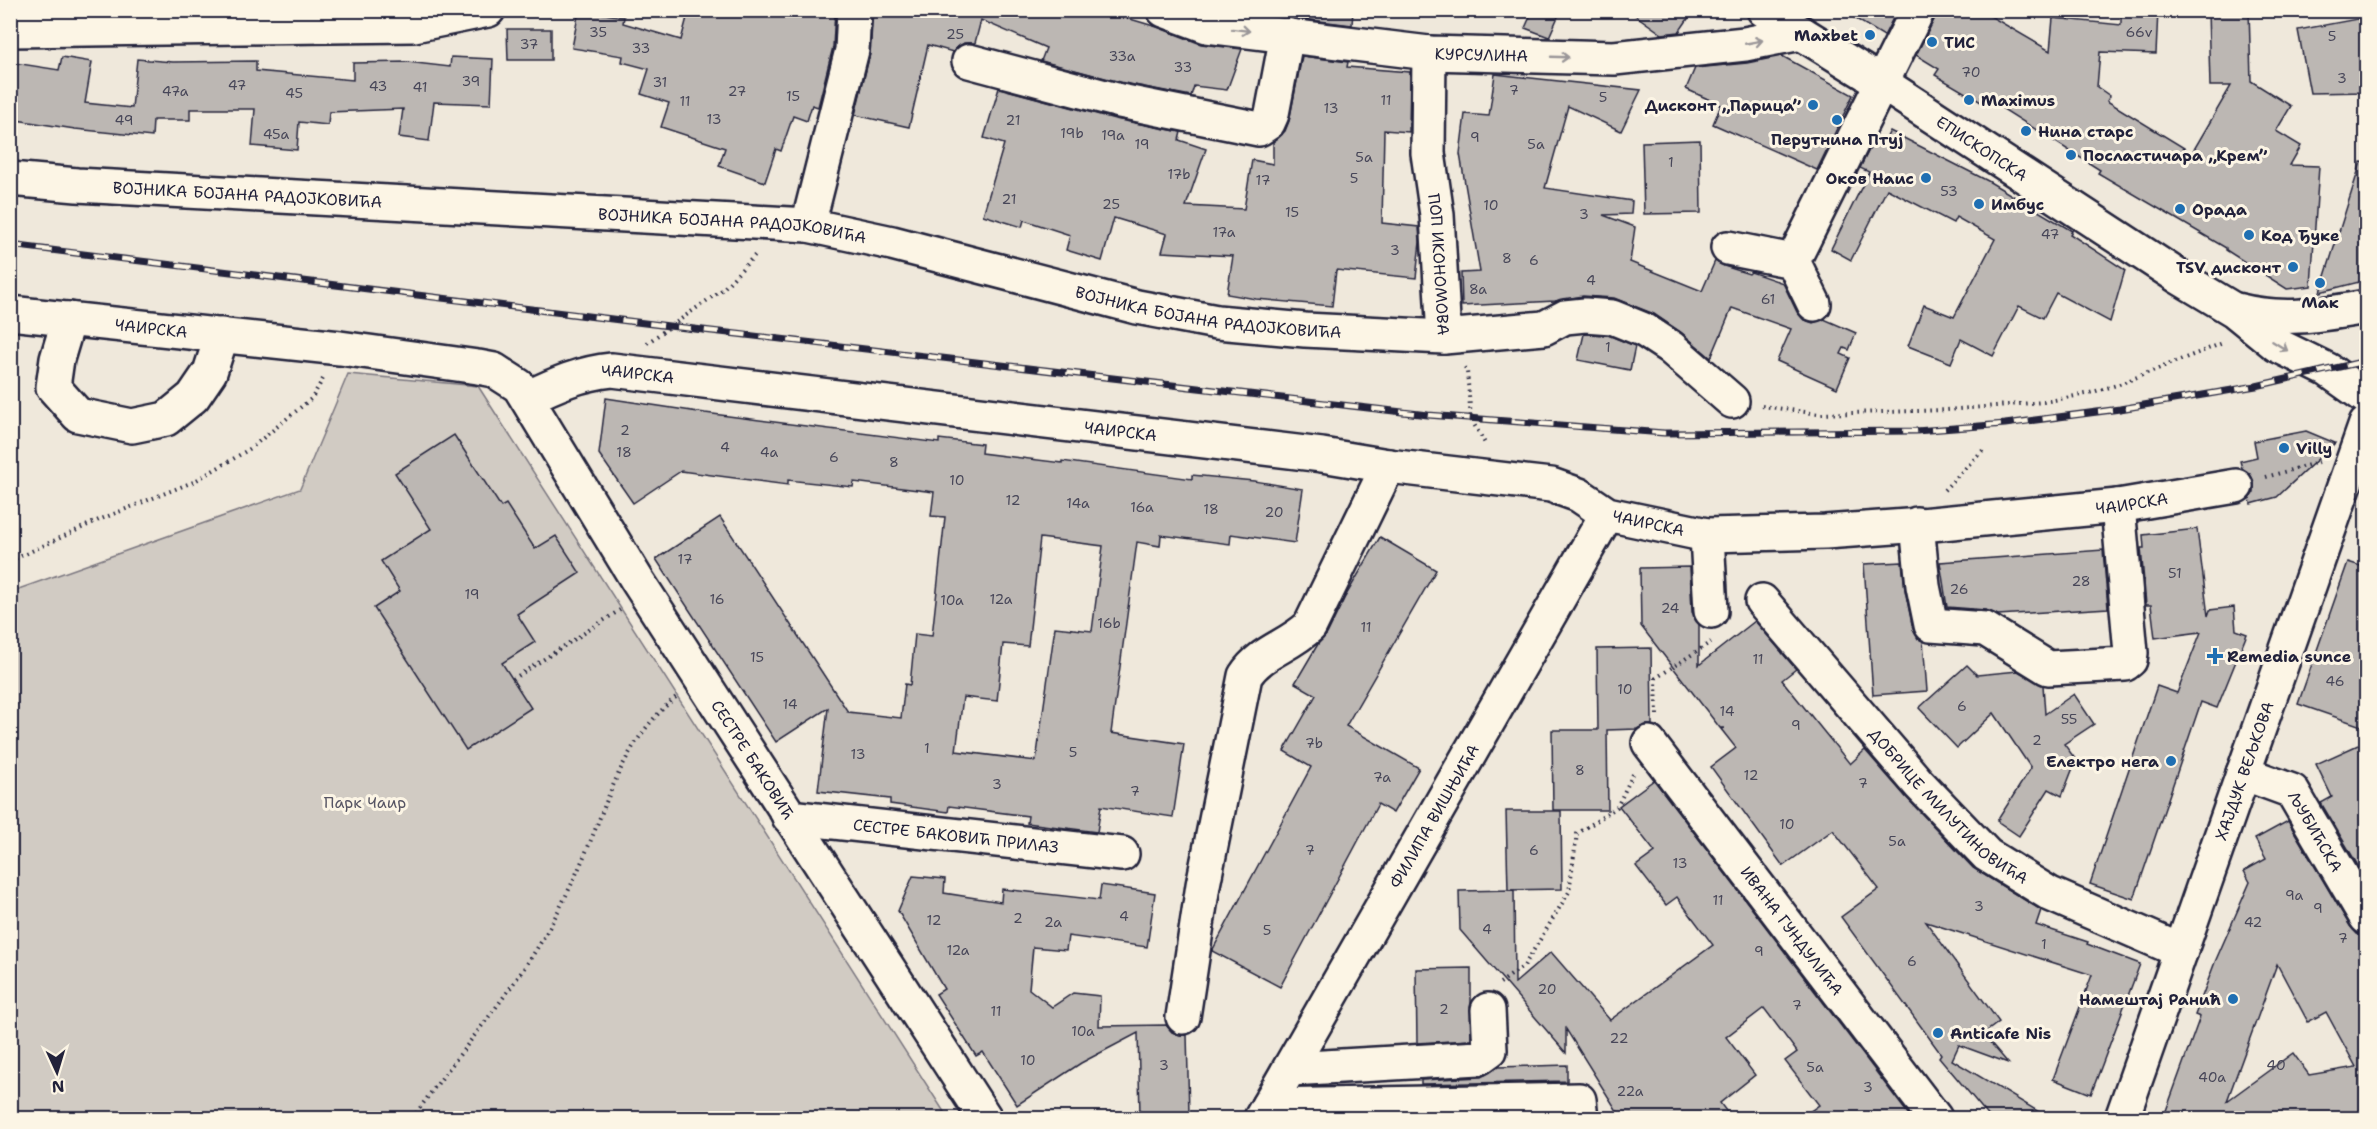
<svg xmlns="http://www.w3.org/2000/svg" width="2377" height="1129" font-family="'Shantell Sans',sans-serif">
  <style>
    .green { fill: #d1cbc3; stroke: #7a767f; stroke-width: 1.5 }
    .building { fill: #bcb7b3; stroke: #22223b; stroke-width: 1.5; fill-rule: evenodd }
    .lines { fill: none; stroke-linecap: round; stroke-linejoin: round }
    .minor-casing { stroke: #22223b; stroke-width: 38 }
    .path { stroke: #22223b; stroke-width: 4; stroke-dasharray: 1.5 4.5; stroke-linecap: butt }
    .minor { stroke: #fcf5e5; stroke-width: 33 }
    .rail-casing { stroke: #22223b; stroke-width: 7 }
    .rail { stroke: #fcf5e5; stroke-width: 4.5; stroke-dasharray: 14; stroke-linecap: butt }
    .oneway { stroke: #9a9698 }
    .poi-dot { fill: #1f6fb2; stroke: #fcf5e5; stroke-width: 2 }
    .labels { text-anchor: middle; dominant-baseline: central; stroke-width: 6; stroke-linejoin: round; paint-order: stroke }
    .number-label { font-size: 14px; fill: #484759 }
    .poi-label { font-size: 16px; font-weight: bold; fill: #22223b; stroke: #fcf5e5; text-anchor: start }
    .street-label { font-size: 16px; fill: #22223b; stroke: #fcf5e5 }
    .park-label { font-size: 16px; fill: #575564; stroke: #fcf5e5 }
  </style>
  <rect width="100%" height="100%" fill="#efe8db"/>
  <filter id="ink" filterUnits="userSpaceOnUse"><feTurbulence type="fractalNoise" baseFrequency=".0167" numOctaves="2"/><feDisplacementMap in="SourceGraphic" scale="12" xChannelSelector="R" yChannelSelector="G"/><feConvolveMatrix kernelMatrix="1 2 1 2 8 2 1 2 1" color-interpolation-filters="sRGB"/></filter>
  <g filter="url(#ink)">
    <path class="green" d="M348 374 478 386 948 1118H11L10 592 300 489Z"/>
    <g class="building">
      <path d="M579 10 624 17 623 23 681 40 689 10H835L833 47 818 107 812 105 807 121 793 116 781 151 776 149 765 182 719 166 725 148 661 127 669 103 641 94 649 69 622 62 623 56 572 48Z"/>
      <path d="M873 10H1100L1157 27 1201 44 1242 49 1227 90 1194 86 1191 96 1124 83 1041 61 1046 48 981 20 975 43H964L953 52 928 45 909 127 855 115 870 54Z"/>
      <path d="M1279 10H1353L1352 25 1279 16Z"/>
      <path d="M1533 10H1561L1549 37 1525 28Z"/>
      <path d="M1628 10H1694L1679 32 1662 34Z"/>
      <path d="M1841 10H1897L1884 36Z"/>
      <path d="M1936 10H1980L2050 51 2053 18 2121 25V10H2158L2156 54 2100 52 2097 87 2110 96 2107 101 2192 153 2231 86H2210L2208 10H2249L2251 81 2291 106 2276 131 2301 146 2290 165 2319 166 2311 286 2287 289 2226 250V248L2098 173 2100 170 1989 100 1986 105 1935 75 1939 69 1916 55 1935 18Z"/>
      <path d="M2362 18 2367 43V92L2310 93 2298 30Z"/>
      <path d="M507 29H551V60H508Z"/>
      <path d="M1302 56 1348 62 1347 67 1410 72 1409 132 1384 130 1382 223 1419 227 1420 242 1416 278 1336 270 1332 306 1256 299 1227 294 1233 256 1162 252 1167 234 1114 218 1102 261 1066 250 1070 235 1024 220 1022 227 983 215 1004 144 984 138 999 88 1115 119 1181 132 1179 140 1206 149 1186 206 1244 209 1252 160 1273 164V142L1285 131 1289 121Z"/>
      <path d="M1782 56 1853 95 1817 170 1713 124 1721 105 1686 89 1695 68 1747 63Z"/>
      <path d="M62 57 92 62 85 103 132 108 137 59 173 62 256 61V71L353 80V63L407 62 450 67 451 57 493 59 491 104 434 102 429 141 399 137 403 109 329 112 328 125 299 122 297 150 252 146 255 109H190V120H153L152 137 75 129 10 119V89L15 63 59 70Z"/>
      <path d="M1495 74 1641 90 1621 131 1568 106 1545 188 1632 201 1631 214 1603 215 1635 227 1630 262 1702 291 1715 261 1724 266 1749 274 1751 272 1783 283 1797 312 1803 319 1813 323 1824 319 1856 333 1849 350 1844 348 1841 354 1850 358 1837 388 1777 361 1791 329 1732 308 1711 358 1682 333 1654 314 1614 298 1583 296 1555 301 1462 306 1461 273 1480 272 1460 154 1465 114 1489 116Z"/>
      <path d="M1890 131 1988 181 2072 231 2070 234 2125 270 2110 322 2056 293 2043 318 2019 306 1993 356 1961 339 1951 363 1908 346 1924 305 1954 317 1995 239 1956 217 1953 223 1887 189 1851 260 1831 249 1869 172 1860 168 1874 140 1883 144Z"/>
      <path d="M1700 140 1701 213 1644 214 1642 142Z"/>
      <path d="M2361 162 2367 163V280L2320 292Z"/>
      <path d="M1584 334 1608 335 1635 346 1630 370 1578 360Z"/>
      <path d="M606 398 705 413 939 443V439L982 444 981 453 1062 463V461L1192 479V475L1254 481 1303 489 1295 543 1231 534 1230 544 1161 535 1160 546 1137 542 1111 733 1184 744 1173 817 1101 806 1097 832 1027 823 1028 816 949 806 948 812 890 804V799L818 791 828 708 776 742 656 559 720 517 848 712 901 718 905 684 910 685 915 634 932 636 945 517 931 516 934 492 854 482 853 487 788 480V485L681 471 633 503 599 454ZM1040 538 1103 546 1092 631 1055 627 1036 761 956 751 963 697 997 701 1003 644 1028 646Z"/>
      <path d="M2306 431 2335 443 2277 497 2251 504 2250 498 2254 492V482L2250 474 2242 468 2240 461 2257 457 2254 441Z"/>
      <path d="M454 435 501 507 506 504 535 549 556 536 580 573 517 614 535 642 502 663 531 708 466 750 374 608 400 591 381 561 431 529 395 473Z"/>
      <path d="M2197 529 2208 616 2210 610 2234 607 2236 630 2247 634 2217 708 2201 702 2134 899 2090 884 2157 686 2177 693 2201 632 2155 638 2151 605H2146L2141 548H2144L2143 535Z"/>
      <path d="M1380 537 1436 570 1346 726 1419 768 1393 813 1378 804 1280 987 1212 951 1311 767 1284 751 1316 695 1295 683 1318 644 1327 634 1345 597Z"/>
      <path d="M2103 550 2108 608 1998 615 1986 610 1947 607 1940 562Z"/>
      <path d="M1902 562 1905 590 1913 629 1918 639 1923 641 1927 691 1873 695 1864 564Z"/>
      <path d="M2348 562 2367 568V728L2298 704Z"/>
      <path d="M1690 567 1692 612 1699 624V665L1755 621 1796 669 1782 680 1850 764 1865 750 1905 796 1973 868 2041 910 2036 925 2088 942 2087 944 2140 964 2091 1094 2053 1079 2092 975 1926 922 1999 1022 1983 1034 2008 1063 1959 1045 1952 1060 2051 1119H1991L1939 1057 1941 1054 1841 917 1879 889 1833 830 1783 866 1711 767 1736 748 1721 729 1724 728H1720L1641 626 1640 568Z"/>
      <path d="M1651 648 1652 725H1646L1637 729 1607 730 1608 810H1553L1552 730H1598L1597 649Z"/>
      <path d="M1967 665 1977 675 2018 671 2043 685 2045 714 2074 694 2094 724 2064 744 2076 760 2062 796 2049 789 2019 836 1997 821 2031 768 1994 713 1957 748 1919 708Z"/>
      <path d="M2367 741V881L2321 803 2332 797 2316 764Z"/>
      <path d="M1654 780 1912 1119H1799L1819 1105 1785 1061 1797 1052 1764 1008 1726 1037 1755 1075 1720 1103 1732 1119H1622L1566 1029V1053L1460 930 1459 891 1514 890 1515 983 1551 952 1610 1020 1713 945 1677 897 1666 905 1636 866 1655 852 1619 806Z"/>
      <path d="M1506 811H1561L1562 889 1508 890Z"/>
      <path d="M2288 821 2350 926 2357 934 2367 936V1119H2163L2200 1017 2195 1015 2215 962 2250 882 2244 871 2266 859 2255 839ZM2277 964 2308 1022 2326 1012 2356 1067 2309 1075 2293 1053 2227 1101Z"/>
      <path d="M913 876 945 879 944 893 1001 902 1002 889 1099 900 1101 885 1155 893 1147 947 1068 936 1066 950 1033 947 1029 989 1052 1007 1073 993 1100 996 1099 1026 1166 1025 1172 1032 1180 1035H1187L1189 1114H1140L1138 1033 1081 1063 1017 1105 983 1052 976 1056 936 994 944 989 898 911Z"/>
      <path d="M1471 968V1040L1417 1043 1416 969Z"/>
      <path d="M1567 1065V1081L1421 1084V1080L1481 1077 1498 1067Z"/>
    </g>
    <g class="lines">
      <defs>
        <g id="minor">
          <path id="s1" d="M1164 10 1207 26 1429 53 1614 58 1745 44 1801 33"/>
          <path id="s2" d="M1764 10 1882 83 2179 277 2234 310 2277 345 2328 370 2366 397"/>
          <path d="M10 30 414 25 488 10"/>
          <path id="s3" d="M1429 53 1428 153 1437 215 1444 337"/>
          <path d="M969 61 1120 101 1259 129 1268 123 1272 114 1287 35"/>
          <path id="s4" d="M10 179 77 185 808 225 892 243 1137 307 1217 322 1305 330 1444 337 1544 328 1565 317 1585 315 1612 317 1644 330 1670 347 1732 401"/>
          <path d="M808 225 852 50 854 10"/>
          <path d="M1728 248 1793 261"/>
          <path d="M1814 304 1793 261 1918 10"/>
          <path d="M2236 310C2283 322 2319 315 2366 307"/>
          <path id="s5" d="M10 313 340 348 478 367 494 370 519 386 637 580 985 1118"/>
          <path d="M69 319 57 359 53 387 78 415 132 426 166 419 193 397 210 372 222 335"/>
          <path id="s6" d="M527 398C556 384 581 373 612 370L1322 455 1388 466 1551 485 1579 495 1607 514 1707 535 1825 532 1921 525 2118 506 2236 486"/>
          <path d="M1917 524 1923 586 1931 625 1985 629 2048 668 2125 664 2130 660 2131 653 2118 506"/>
          <path d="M1707 535 1711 611"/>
          <path id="s7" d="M1762 601 1919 784 1987 855 2050 894 2181 951"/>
          <path id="s8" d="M1649 743 1935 1118"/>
          <path id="s9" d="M2243 773 2292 791 2366 917"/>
          <path id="s10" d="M789 817 1122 854"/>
          <path d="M1183 1017 1203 885 1245 676C1261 651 1288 647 1310 626L1388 466"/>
          <path d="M1290 1069 1479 1058 1490 1050 1488 1010"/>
          <path d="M1268 1106 1579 1100 1581 1118"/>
          <path id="s11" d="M1261 1118 1607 514"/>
          <path id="s12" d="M2122 1118 2366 424"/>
        </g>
      </defs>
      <use href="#minor" class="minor-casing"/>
      <g class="path">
        <path d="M647 343 722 290 757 253"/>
        <path d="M1465 367 1467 371 1471 419 1486 445"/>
        <path d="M1762 406 1819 414 1947 410 2044 402 2086 394 2117 385 2223 343"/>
        <path d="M2266 477 2319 462"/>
        <path d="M1944 490 1985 448"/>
        <path d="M10 561 101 519 193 482 228 462 251 448 312 398 324 377"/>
        <path d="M513 679 620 610"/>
        <path d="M1657 715 1656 678 1711 642"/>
        <path d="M1500 983 1524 966 1569 892 1577 834 1617 807 1633 774"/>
        <path d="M413 1118C454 1058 503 1004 541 942 560 910 577 874 591 840 613 785 629 736 676 697"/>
      </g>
      <use href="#minor" class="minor"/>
      <defs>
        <path id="rail" d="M10 245 669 326 1428 415 1664 433 1916 431 2005 424 2120 409 2256 386 2366 361"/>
      </defs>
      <use href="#rail" class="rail-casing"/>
      <use href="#rail" class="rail"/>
    </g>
    <defs><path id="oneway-shaft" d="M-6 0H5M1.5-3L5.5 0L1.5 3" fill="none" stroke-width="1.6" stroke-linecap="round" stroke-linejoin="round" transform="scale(1.5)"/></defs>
    <g class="oneway">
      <use href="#oneway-shaft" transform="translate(1241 30) rotate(7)"/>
      <use href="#oneway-shaft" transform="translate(1754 42) rotate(-11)"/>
      <use href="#oneway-shaft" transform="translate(1560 57) rotate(2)"/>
      <use href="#oneway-shaft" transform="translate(2280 346) rotate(32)"/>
    </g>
  </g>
  <g class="poi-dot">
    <circle cx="1870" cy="35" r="6"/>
    <circle cx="1932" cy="42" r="6"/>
    <circle cx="1969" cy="100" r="6"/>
    <circle cx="1813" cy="105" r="6"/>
    <circle cx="1837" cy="120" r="6"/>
    <circle cx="2026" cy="131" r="6"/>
    <circle cx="2071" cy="155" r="6"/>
    <circle cx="1926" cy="178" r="6"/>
    <circle cx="1979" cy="204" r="6"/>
    <circle cx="2180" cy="209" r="6"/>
    <circle cx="2249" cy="235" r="6"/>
    <circle cx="2293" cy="267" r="6"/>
    <circle cx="2320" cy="283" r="6"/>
    <circle cx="2284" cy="448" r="6"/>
    <path d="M2212 647h6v6h6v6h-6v6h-6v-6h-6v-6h6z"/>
    <circle cx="2171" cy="761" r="6"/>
    <circle cx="2233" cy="999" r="6"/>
    <circle cx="1938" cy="1033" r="6"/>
  </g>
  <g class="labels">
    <g class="number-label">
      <text x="598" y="32">35</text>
      <text x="2139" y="32">66v</text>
      <text x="955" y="34">25</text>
      <text x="2332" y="36">5</text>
      <text x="529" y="44">37</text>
      <text x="641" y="48">33</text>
      <text x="1122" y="56">33a</text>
      <text x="1183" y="67">33</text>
      <text x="1971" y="72">70</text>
      <text x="2342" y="78">3</text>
      <text x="471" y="81">39</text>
      <text x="660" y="82">31</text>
      <text x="237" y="85">47</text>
      <text x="378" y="86">43</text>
      <text x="420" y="87">41</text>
      <text x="1514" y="90">7</text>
      <text x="175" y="91">47a</text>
      <text x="737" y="91">27</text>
      <text x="294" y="93">45</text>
      <text x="793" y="96">15</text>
      <text x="1603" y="97">5</text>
      <text x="1386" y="100">11</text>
      <text x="685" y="101">11</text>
      <text x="1331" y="108">13</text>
      <text x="714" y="119">13</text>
      <text x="124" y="120">49</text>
      <text x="1013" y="120">21</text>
      <text x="1072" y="133">19b</text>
      <text x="276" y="134">45a</text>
      <text x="1113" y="135">19a</text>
      <text x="1475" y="137">9</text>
      <text x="1142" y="144">19</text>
      <text x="1536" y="144">5a</text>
      <text x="1364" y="157">5a</text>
      <text x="1671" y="162">1</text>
      <text x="1179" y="174">17b</text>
      <text x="1354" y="178">5</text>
      <text x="1263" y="180">17</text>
      <text x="1949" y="191">53</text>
      <text x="1009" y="199">21</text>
      <text x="1111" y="204">25</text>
      <text x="1491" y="205">10</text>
      <text x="1292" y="212">15</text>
      <text x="1584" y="214">3</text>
      <text x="1224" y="232">17a</text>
      <text x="2050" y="234">47</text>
      <text x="1395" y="250">3</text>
      <text x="1507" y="258">8</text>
      <text x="1534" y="260">6</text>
      <text x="1591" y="280">4</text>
      <text x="1478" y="289">8a</text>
      <text x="1768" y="299">61</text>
      <text x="1608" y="347">1</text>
      <text x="625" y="430">2</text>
      <text x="725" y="447">4</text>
      <text x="624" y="452">18</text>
      <text x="769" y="452">4a</text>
      <text x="834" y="457">6</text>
      <text x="894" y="462">8</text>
      <text x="957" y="480">10</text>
      <text x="1013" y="500">12</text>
      <text x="1078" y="503">14a</text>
      <text x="1142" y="507">16a</text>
      <text x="1211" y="509">18</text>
      <text x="1274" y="512">20</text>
      <text x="685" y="559">17</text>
      <text x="2175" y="573">51</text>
      <text x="2081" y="581">28</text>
      <text x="1959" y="589">26</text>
      <text x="472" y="594">19</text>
      <text x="717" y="599">16</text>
      <text x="1001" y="599">12a</text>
      <text x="952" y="600">10a</text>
      <text x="1670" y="608">24</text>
      <text x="1109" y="623">16b</text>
      <text x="1366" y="627">11</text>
      <text x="757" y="657">15</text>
      <text x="1758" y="659">11</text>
      <text x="2335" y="681">46</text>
      <text x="1625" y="689">10</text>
      <text x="790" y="704">14</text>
      <text x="1962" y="706">6</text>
      <text x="1727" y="711">14</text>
      <text x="2069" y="719">55</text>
      <text x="1796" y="725">9</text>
      <text x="2037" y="740">2</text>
      <text x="1314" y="743">7b</text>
      <text x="927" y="748">1</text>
      <text x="1073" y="752">5</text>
      <text x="858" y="754">13</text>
      <text x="1580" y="770">8</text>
      <text x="1751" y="775">12</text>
      <text x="1382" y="777">7a</text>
      <text x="1863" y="783">7</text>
      <text x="997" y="784">3</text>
      <text x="1135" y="791">7</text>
      <text x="1787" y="824">10</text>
      <text x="1897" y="841">5a</text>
      <text x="1310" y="850">7</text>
      <text x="1534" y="850">6</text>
      <text x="1680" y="863">13</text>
      <text x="2294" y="895">9a</text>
      <text x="1718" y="900">11</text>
      <text x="1979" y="906">3</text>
      <text x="2318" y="908">9</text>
      <text x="1124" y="916">4</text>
      <text x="1018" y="918">2</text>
      <text x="934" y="920">12</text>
      <text x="1053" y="922">2a</text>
      <text x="2253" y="922">42</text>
      <text x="1487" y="929">4</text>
      <text x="1267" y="930">5</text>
      <text x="2343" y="938">7</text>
      <text x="2044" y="944">1</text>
      <text x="958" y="950">12a</text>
      <text x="1759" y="951">9</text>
      <text x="1912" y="961">6</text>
      <text x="1547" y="989">20</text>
      <text x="1797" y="1005">7</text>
      <text x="1444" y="1009">2</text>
      <text x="996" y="1011">11</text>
      <text x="1083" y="1031">10a</text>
      <text x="1619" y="1038">22</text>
      <text x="1028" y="1060">10</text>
      <text x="1164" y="1065">3</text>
      <text x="2276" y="1065">40</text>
      <text x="1815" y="1067">5a</text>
      <text x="2212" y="1077">40a</text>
      <text x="1868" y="1087">3</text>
      <text x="1630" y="1091">22a</text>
    </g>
    <g class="poi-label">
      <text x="1858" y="35" text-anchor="end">Maxbet</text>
      <text x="1944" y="42">ТИС</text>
      <text x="1981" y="100">Maximus</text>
      <text x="1801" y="105" text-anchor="end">Дисконт „Парица”</text>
      <text x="2038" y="131">Нина старс</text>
      <text x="1837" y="139" text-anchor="middle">Перутнина Птуј</text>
      <text x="2083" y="155">Посластичара „Крем”</text>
      <text x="1914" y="178" text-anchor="end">Оков Наис</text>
      <text x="1991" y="204">Имбус</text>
      <text x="2192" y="209">Орада</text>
      <text x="2261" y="235">Код Ђуке</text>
      <text x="2281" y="267" text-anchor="end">TSV дисконт</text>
      <text x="2320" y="302" text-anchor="middle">Мак</text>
      <text x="2296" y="448">Villy</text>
      <text x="2227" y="656">Remedia sunce</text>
      <text x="2159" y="761" text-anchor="end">Електро нега</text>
      <text x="2221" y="999" text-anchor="end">Намештај Ранић</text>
      <text x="1950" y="1033">Anticafe Nis</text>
    </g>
    <g class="street-label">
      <text stroke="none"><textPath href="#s1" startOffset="322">КУРСУЛИНА</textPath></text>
      <text stroke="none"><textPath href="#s2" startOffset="258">ЕПИСКОПСКА</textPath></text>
      <text stroke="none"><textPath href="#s4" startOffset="238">ВОЈНИКА БОЈАНА РАДОЈКОВИЋА</textPath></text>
      <text stroke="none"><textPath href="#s4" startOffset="724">ВОЈНИКА БОЈАНА РАДОЈКОВИЋА</textPath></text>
      <text stroke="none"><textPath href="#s3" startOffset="212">ПОП ИКОНОМОВА</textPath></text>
      <text stroke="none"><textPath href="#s4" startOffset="1210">ВОЈНИКА БОЈАНА РАДОЈКОВИЋА</textPath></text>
      <text stroke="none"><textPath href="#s5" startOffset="142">ЧАИРСКА</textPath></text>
      <text stroke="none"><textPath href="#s6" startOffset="116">ЧАИРСКА</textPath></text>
      <text stroke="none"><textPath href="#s6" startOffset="602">ЧАИРСКА</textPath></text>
      <text stroke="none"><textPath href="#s6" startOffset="1628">ЧАИРСКА</textPath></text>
      <text stroke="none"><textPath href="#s6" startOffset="1142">ЧАИРСКА</textPath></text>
      <text stroke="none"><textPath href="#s5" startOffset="958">СЕСТРЕ БАКОВИЋ</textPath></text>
      <text stroke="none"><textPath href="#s12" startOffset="368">ХАЈДУК ВЕЉКОВА</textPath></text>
      <text stroke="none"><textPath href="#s7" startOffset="278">ДОБРИЦЕ МИЛУТИНОВИЋА</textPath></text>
      <text stroke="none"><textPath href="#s11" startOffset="348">ФИЛИПА ВИШЊИЋА</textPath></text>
      <text stroke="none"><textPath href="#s9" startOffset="99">ЉУБИЋСКА</textPath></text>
      <text stroke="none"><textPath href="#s10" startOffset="168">СЕСТРЕ БАКОВИЋ ПРИЛАЗ</textPath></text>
      <text stroke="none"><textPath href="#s8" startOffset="236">ИВАНА ГУНДУЛИЋА</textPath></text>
    </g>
    <g class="park-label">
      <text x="365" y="802">Парк Чаир</text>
    </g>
  </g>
  <rect width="2377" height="1129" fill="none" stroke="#fcf5e5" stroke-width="36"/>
  <rect x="18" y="18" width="2341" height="1093" fill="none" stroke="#22223b" stroke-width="2" filter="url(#ink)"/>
  <g transform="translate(57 1072) rotate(176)" stroke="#fcf5e5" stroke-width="4.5" paint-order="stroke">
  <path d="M0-4.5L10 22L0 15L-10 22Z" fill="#22223b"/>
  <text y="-9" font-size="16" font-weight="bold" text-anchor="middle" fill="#22223b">N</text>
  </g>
</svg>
